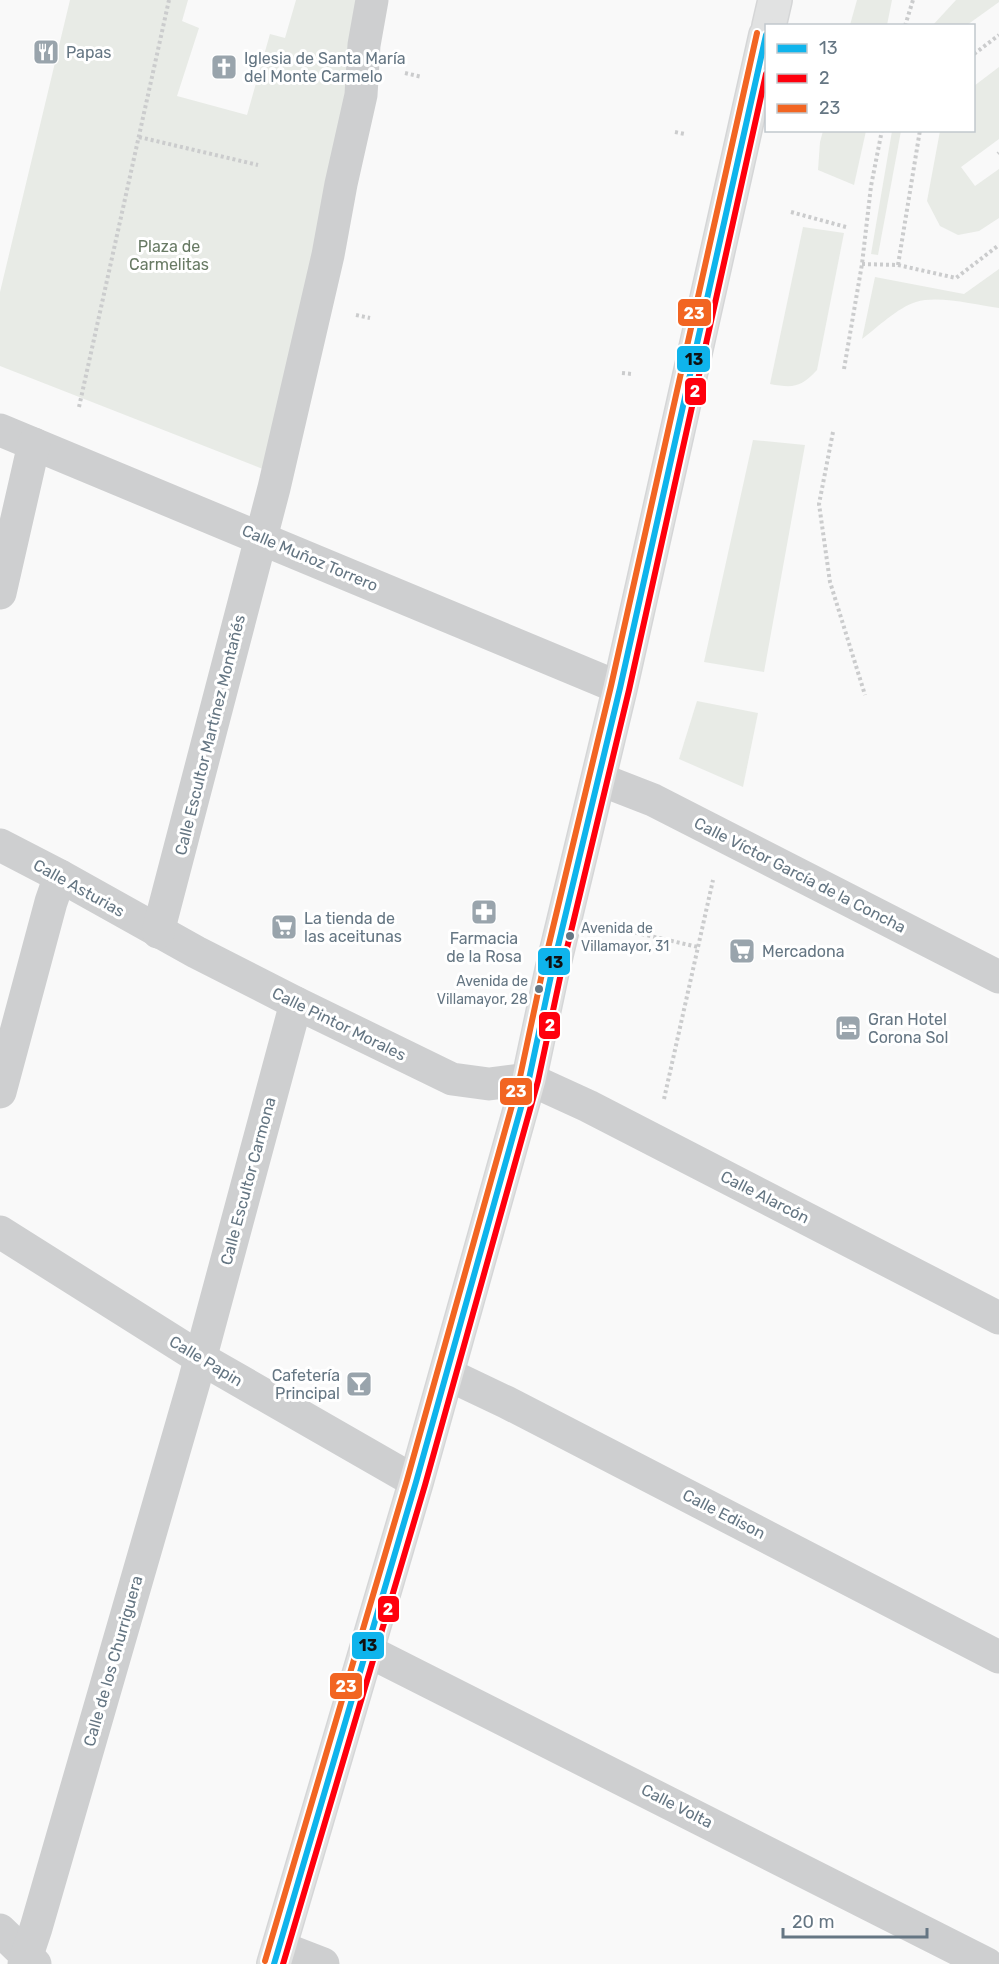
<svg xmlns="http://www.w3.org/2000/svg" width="999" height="1964" font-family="Rubik,sans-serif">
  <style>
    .green { fill: #e8ebe6 }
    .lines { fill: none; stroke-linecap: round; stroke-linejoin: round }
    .secondary-casing { stroke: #d5d6d7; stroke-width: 36 }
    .path { stroke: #cbcccd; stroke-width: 4; stroke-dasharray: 3 3; stroke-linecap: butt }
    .street { stroke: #cecfd0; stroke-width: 33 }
    .secondary { stroke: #e1e2e2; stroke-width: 33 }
    .bus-1-casing { stroke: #fff; stroke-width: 10 }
    .bus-2-casing { stroke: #fff; stroke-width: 10 }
    .bus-3-casing { stroke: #fff; stroke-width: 10 }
    .bus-1 { stroke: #0fb4ec; stroke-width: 6 }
    .bus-2 { stroke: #ff000d; stroke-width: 6 }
    .bus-3 { stroke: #f26522; stroke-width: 6 }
    .bus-dot { fill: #657683; stroke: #fff; stroke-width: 2 }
    .labels { text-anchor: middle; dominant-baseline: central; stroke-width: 6; stroke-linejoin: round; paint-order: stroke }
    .bus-label { font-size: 14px; fill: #657683; stroke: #fff; text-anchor: start }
    .poi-label { font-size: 16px; fill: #657683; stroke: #fff; text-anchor: start }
    .park-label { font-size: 16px; fill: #687a64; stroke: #fff }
    .street-label { font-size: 16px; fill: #657683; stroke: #fff }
    .line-badge { stroke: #fff; stroke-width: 2 }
    .badge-label { font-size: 16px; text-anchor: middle; font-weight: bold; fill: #fff }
    .pale-badge-label { font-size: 16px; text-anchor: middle; font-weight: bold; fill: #111 }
  </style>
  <rect width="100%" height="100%" fill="#f9f9f9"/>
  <g class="green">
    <path d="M70 0H188L182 21 199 28 177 96 247 115 270 34 285 38 296 0H372L278 475 0 366V292Z"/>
    <path d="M857 0H892L887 25H850Z"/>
    <path d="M956 0H999V2L967 25H933Z"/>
    <path d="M999 67V139L961 167 975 186 999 169V218L979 231 958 235 940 226 927 201 940 131 974 130V86Z"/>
    <path d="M823 131H866L854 185 818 170 820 142Z"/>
    <path d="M892 131H901L878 255 871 254Z"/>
    <path d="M803 227 844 233 817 370C800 388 793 388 770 384Z"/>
    <path d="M999 269V308C976 305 938 295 916 302 897 308 878 327 862 339L875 277 964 294Z"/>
    <path d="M753 440 805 445 764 672 704 662Z"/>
    <path d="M697 701 758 713 743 787 679 759Z"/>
  </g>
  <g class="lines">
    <defs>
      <g id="secondary">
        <path d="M769 26 775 0"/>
        <path d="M274 1964 416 1482 529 1079 552 971 620 688 766 35"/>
      </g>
    </defs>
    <use href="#secondary" class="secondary-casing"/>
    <g class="path">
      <path d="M905 26 913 0"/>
      <path d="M974 54 999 35"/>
      <path d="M405 73 422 77"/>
      <path d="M675 132 685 134"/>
      <path d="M139 137 258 165"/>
      <path d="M998 154 999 153"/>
      <path d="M791 212 846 227"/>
      <path d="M862 264 898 265 956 278 999 245"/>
      <path d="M898 265 920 130"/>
      <path d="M356 315 370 318"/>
      <path d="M844 369 862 264 871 186 882 130"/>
      <path d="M622 373 632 374"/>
      <path d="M79 407 169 0"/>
      <path d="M833 432 819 504 830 582 865 695"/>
      <path d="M624 930 698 947"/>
      <path d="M664 1099 713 880"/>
    </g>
    <g class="street">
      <path d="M0 430 620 688"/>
      <path d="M0 593 34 444"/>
      <path d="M599 779 653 800 999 977"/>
      <path d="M0 845 60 876 196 952 296 1003 452 1079 489 1084 529 1079 588 1106 999 1318"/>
      <path d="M158 932 274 488 328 255 341 184 361 95 364 45 372 0"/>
      <path d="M0 1092 51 902 60 876"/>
      <path d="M0 1232 200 1358 416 1482"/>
      <path d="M447 1374 506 1402 999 1657"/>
      <path d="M366 1650 987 1964"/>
      <path d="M0 1930 35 1964"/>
      <path d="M279 1947 323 1964"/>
      <path d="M24 1964 36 1928 194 1382 296 1003"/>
    </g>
    <use href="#secondary" class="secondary"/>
    <defs>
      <path id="bus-1" d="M274 1964 416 1482 529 1079 552 971 620 688 766 35"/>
      <path id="bus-2" d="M283 1964 425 1485 538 1081 561 973 629 690 766 74"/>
      <path id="bus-3" d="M265 1961 407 1480 520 1077 543 969 611 686 757 33"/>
    </defs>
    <use href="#bus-1" class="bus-1-casing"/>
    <use href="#bus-2" class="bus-2-casing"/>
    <use href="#bus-3" class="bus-3-casing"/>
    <use href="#bus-1" class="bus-1"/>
    <use href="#bus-2" class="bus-2"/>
    <use href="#bus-3" class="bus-3"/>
  </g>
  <defs>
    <symbol id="restaurant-square" viewBox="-11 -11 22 22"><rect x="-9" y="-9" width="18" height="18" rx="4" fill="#99a4ac" stroke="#fff"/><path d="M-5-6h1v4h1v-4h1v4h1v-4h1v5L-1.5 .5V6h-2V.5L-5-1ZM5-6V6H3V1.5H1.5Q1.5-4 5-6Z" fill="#fff"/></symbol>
    <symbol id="church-square" viewBox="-11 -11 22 22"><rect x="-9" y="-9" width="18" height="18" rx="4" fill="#99a4ac" stroke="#fff"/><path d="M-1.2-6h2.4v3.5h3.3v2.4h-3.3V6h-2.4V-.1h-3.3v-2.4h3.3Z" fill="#fff"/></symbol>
    <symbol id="pharmacy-square" viewBox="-11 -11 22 22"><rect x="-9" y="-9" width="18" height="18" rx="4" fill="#99a4ac" stroke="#fff"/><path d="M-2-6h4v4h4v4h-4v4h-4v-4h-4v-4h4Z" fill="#fff"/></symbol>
    <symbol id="supermarket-square" viewBox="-11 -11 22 22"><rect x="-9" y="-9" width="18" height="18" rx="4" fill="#99a4ac" stroke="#fff"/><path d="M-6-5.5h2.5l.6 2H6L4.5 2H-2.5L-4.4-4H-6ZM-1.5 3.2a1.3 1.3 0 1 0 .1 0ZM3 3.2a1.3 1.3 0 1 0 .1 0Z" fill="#fff"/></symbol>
    <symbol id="hotel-square" viewBox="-11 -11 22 22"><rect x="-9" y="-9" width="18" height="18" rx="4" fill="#99a4ac" stroke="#fff"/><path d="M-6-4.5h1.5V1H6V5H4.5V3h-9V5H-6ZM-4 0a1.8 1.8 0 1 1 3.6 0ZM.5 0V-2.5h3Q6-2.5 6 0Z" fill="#fff"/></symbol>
    <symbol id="bar-square" viewBox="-11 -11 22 22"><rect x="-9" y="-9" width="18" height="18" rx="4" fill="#99a4ac" stroke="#fff"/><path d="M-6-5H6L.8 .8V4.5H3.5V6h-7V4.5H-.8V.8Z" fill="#fff"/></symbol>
  </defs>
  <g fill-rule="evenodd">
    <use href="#restaurant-square" x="31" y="37" width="30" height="30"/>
    <use href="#church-square" x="209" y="52" width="30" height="30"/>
    <use href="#pharmacy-square" x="469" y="897" width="30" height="30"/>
    <use href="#supermarket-square" x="269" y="912" width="30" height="30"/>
    <use href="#supermarket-square" x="727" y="936" width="30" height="30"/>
    <use href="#hotel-square" x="833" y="1013" width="30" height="30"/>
    <use href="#bar-square" x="344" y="1369" width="30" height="30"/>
  </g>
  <g class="bus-dot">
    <circle cx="570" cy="936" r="5"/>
    <circle cx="539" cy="989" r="5"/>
  </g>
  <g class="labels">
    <g class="bus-label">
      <text x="581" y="928">Avenida de<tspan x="581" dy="18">Villamayor, 31</tspan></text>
      <text x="528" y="981" text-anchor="end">Avenida de<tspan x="528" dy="18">Villamayor, 28</tspan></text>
    </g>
    <g class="poi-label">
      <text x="66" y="52">Papas</text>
      <text x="244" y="58">Iglesia de Santa María<tspan x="244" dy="18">del Monte Carmelo</tspan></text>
      <text x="304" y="918">La tienda de<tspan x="304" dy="18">las aceitunas</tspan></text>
      <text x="484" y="938" text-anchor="middle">Farmacia<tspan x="484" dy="18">de la Rosa</tspan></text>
      <text x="762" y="951">Mercadona</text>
      <text x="868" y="1019">Gran Hotel<tspan x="868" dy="18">Corona Sol</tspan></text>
      <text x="340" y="1375" text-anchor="end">Cafetería<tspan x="340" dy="18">Principal</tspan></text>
    </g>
    <g class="park-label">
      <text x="169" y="246">Plaza de<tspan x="169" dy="18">Carmelitas</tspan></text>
    </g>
    <g class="street-label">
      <text transform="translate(310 558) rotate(23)">Calle Muñoz Torrero</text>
      <text transform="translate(210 735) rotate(-76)">Calle Escultor Martínez Montañés</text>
      <text transform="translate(800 875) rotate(27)">Calle Víctor García de la Concha</text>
      <text transform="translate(79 888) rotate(29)">Calle Asturias</text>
      <text transform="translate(339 1024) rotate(26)">Calle Pintor Morales</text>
      <text transform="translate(248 1181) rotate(-75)">Calle Escultor Carmona</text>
      <text transform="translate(765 1197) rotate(27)">Calle Alarcón</text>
      <text transform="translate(206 1361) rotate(31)">Calle Papin</text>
      <text transform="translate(724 1514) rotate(27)">Calle Edison</text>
      <text transform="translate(113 1661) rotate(-74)">Calle de los Churriguera</text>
      <text transform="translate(677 1806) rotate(27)">Calle Volta</text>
    </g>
  </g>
  <g class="line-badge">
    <rect x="677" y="298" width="35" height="29" rx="6" fill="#f26522"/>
    <rect x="676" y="345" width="35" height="28" rx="6" fill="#0fb4ec"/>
    <rect x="684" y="377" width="23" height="29" rx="6" fill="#ff000d"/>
    <rect x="537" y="947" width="34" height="29" rx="6" fill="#0fb4ec"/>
    <rect x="538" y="1011" width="23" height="29" rx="6" fill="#ff000d"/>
    <rect x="499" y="1077" width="34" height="29" rx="6" fill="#f26522"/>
    <rect x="377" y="1595" width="23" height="28" rx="6" fill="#ff000d"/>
    <rect x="351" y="1631" width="34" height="29" rx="6" fill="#0fb4ec"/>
    <rect x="329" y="1672" width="34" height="28" rx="6" fill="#f26522"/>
  </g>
  <g class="badge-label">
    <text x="694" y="319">23</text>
    <text x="695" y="397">2</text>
    <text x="550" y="1031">2</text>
    <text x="516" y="1097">23</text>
    <text x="388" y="1615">2</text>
    <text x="346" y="1692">23</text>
  </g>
  <g class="pale-badge-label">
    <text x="694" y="365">13</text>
    <text x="554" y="968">13</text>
    <text x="368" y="1651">13</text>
  </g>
  <rect x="765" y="24" width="210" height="108" fill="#ffffff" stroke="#c1c8cd" stroke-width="1.5"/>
  <rect x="777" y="44" width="30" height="9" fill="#0fb4ec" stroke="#c1c8cd" stroke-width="1.5"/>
  <text x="819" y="54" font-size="18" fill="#657683">13</text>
  <rect x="777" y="74" width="30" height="9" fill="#ff000d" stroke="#c1c8cd" stroke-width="1.5"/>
  <text x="819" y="84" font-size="18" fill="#657683">2</text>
  <rect x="777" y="104" width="30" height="9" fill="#f26522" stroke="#c1c8cd" stroke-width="1.5"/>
  <text x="819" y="114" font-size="18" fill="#657683">23</text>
  <path d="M783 1928v9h144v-9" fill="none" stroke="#657683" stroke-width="3"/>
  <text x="792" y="1928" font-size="18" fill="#657683" stroke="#ffffff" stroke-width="4.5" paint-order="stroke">20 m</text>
</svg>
